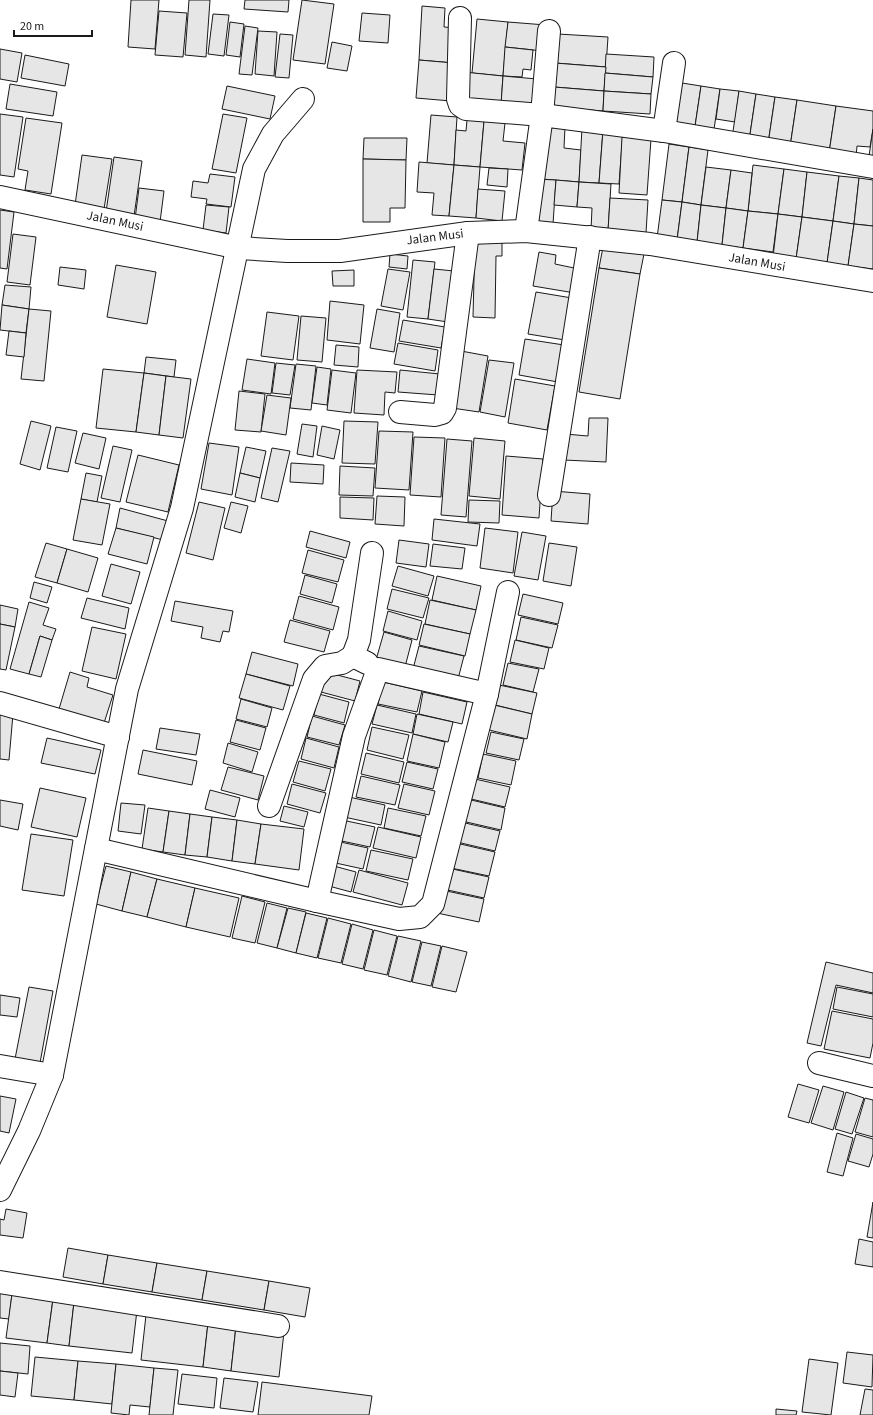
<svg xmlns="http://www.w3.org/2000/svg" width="873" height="1415" font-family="'Source Sans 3',sans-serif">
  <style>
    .building { fill: #e6e6e6; stroke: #1a1a1a }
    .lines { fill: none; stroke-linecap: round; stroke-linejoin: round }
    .minor-casing { stroke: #1a1a1a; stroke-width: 24 }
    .minor { stroke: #fff; stroke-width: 22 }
    .labels { text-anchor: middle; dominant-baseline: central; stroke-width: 3; stroke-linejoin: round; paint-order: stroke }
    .street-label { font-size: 13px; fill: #1a1a1a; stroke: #fff }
  </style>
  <rect width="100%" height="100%" fill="#fff"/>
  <g class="building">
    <path d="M131 0H159L155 49 128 47Z"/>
    <path d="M189 0H210L206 57 185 55Z"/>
    <path d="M245 0H289L288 12 244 9Z"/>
    <path d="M302 0 334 4 325 64 293 60Z"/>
    <path d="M422 6 445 8 444 27 456 28 454 63 419 60Z"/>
    <path d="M159 11 187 13 183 57 155 55Z"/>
    <path d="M362 13 390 15 388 43 359 41Z"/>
    <path d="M213 14 229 15 224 56 208 54Z"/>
    <path d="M477 19 508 22 503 76 472 73Z"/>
    <path d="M230 22 244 24 240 57 226 55Z"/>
    <path d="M508 22 546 25 543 51 505 47Z"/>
    <path d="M245 26 258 28 252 75 239 74Z"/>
    <path d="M258 31 277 32 274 76 255 74Z"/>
    <path d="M280 34 293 35 289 78 275 77Z"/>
    <path d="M558 34 608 37 606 67 555 63Z"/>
    <path d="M332 42 352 46 347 71 327 68Z"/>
    <path d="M505 47 533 50 531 70 523 69 522 77 503 76Z"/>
    <path d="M0 49 22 53 17 82 0 79Z"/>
    <path d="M606 54 654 57 653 77 605 73Z"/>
    <path d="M25 55 69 64 65 86 21 78Z"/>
    <path d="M419 60 454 63 451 101 416 98Z"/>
    <path d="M555 63 606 67 604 91 554 87Z"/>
    <path d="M464 72 503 76 501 105 462 101Z"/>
    <path d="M605 73 653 77 651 94 604 91Z"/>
    <path d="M503 76 537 79 535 108 501 105Z"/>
    <path d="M682 83 701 86 694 133 675 131Z"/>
    <path d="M10 84 57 92 53 116 6 109Z"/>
    <path d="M227 86 275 96 270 119 222 109Z"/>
    <path d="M701 86 720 89 713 136 694 133Z"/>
    <path d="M554 87 604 91 603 111 552 107Z"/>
    <path d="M720 89 739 91 735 122 716 119Z"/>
    <path d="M604 91 651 94 650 114 603 111Z"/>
    <path d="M739 91 756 94 749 141 732 138Z"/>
    <path d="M756 94 775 97 768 144 749 141Z"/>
    <path d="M775 97 797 100 790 147 768 144Z"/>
    <path d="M797 100 836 106 829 153 790 147Z"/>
    <path d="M836 106 873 111V129L870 147 857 146 856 157 829 153Z"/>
    <path d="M0 114 23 117 14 177 0 175Z"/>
    <path d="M223 114 247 118 236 173 212 169Z"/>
    <path d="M431 115 457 117 454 165 427 163Z"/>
    <path d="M26 118 62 123 51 194 25 190 28 171 18 169Z"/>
    <path d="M467 120 484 121 480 167 454 165 456 130 466 131Z"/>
    <path d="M484 121 505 123 503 141 525 143 522 170 480 167Z"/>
    <path d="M545 125 565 127 564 148 581 150 579 182 542 179Z"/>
    <path d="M582 128 603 130 599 183 579 182Z"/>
    <path d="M873 129V164L868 163Z"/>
    <path d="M603 130 623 131 619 184 599 183Z"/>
    <path d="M622 137 651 139 647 195 619 193Z"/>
    <path d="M364 138H407L406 160 363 159Z"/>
    <path d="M669 144 689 147 682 202 662 200Z"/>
    <path d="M689 147 708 150 701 205 682 202Z"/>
    <path d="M82 155 112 159 104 209 75 205Z"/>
    <path d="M114 157 142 161 134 216 106 212Z"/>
    <path d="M363 159 406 160 405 208H390V222H363Z"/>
    <path d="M419 162 454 165 449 216 432 215 434 193 417 192Z"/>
    <path d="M454 165 480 167 476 218 449 216Z"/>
    <path d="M753 165 784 169 778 214 748 211Z"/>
    <path d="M706 167 731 170 726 208 701 205Z"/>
    <path d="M489 168 508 169 507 187 487 185Z"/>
    <path d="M784 169 807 172 802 217 778 214Z"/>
    <path d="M731 170 752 173 748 211 726 208Z"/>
    <path d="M807 172 839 176 833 221 802 217Z"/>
    <path d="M210 174 235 177 231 207 206 204 207 199 191 197 193 181 208 183Z"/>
    <path d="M839 176 859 178 854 224 833 221Z"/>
    <path d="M859 178 873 180V226L854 224Z"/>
    <path d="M536 179 556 180 553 224 533 222Z"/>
    <path d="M556 180 579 182 577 207 554 205Z"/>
    <path d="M579 182 611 184 608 231 591 230 592 208 577 207Z"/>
    <path d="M139 188 164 191 160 222 135 219Z"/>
    <path d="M478 189 505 191 502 221 476 218Z"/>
    <path d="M610 198 648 200 646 233 608 231Z"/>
    <path d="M662 200 682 202 677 240 657 238Z"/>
    <path d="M682 202 701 205 697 242 677 240Z"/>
    <path d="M206 205 229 207 226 233 203 230Z"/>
    <path d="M701 205 726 208 722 245 697 242Z"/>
    <path d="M726 208 748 211 743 248 722 245Z"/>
    <path d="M0 210 14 212 7 269 0 268Z"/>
    <path d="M748 211 778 214 773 252 743 248Z"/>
    <path d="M778 214 802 217 796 259 773 257Z"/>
    <path d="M802 217 833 221 827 263 796 259Z"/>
    <path d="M833 221 854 224 848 266 827 263Z"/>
    <path d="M854 224 873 226V269L848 266Z"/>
    <path d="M13 234 36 237 30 285 7 282Z"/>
    <path d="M475 239 502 240V256H496L495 318 473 317Z"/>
    <path d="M603 247 644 254 640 274 599 268Z"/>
    <path d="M539 252 556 255 555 264 579 269 575 293 533 286Z"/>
    <path d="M390 254 408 256 407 269 389 267Z"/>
    <path d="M413 260 435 262 428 319 407 317Z"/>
    <path d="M116 265 156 272 147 324 107 317Z"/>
    <path d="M60 267 86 270 84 289 58 285Z"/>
    <path d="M599 268 640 274 620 399 579 392Z"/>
    <path d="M388 269 410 272 403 310 381 306Z"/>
    <path d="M434 269 454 271 448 322 428 319Z"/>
    <path d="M354 270V286H333L332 271Z"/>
    <path d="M5 285 31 287 29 309 2 305Z"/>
    <path d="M536 292 572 298 565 340 528 334Z"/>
    <path d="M330 301 364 305 360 344 327 340Z"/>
    <path d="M2 305 29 309 26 333 0 330Z"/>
    <path d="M29 309 51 311 44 381 21 379Z"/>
    <path d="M377 309 400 313 394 352 370 348Z"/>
    <path d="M267 312 299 316 293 360 261 356Z"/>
    <path d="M301 316 326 318 322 362 297 360Z"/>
    <path d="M403 320 445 327 441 348 399 341Z"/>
    <path d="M9 331 26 333 24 357 6 355Z"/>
    <path d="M525 339 564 345 558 382 519 375Z"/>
    <path d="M398 343 438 350 435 371 394 364Z"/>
    <path d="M336 345 359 347 358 367 334 365Z"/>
    <path d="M461 351 488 356 479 412 452 408Z"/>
    <path d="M146 357 176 360 174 377 144 373Z"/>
    <path d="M247 359 275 363 271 394 242 390Z"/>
    <path d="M489 360 514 363 505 417 480 412Z"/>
    <path d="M276 363 295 365 290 395 272 393Z"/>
    <path d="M296 364 316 366 311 410 290 408Z"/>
    <path d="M317 367 331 369 327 405 312 403Z"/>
    <path d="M103 369 144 373 136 432 96 428Z"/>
    <path d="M332 370 356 373 351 413 327 410Z"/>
    <path d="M357 370 397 372 395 393 385 392 384 415 354 413Z"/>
    <path d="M400 370 440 374 438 395 398 392Z"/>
    <path d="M144 373 166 376 159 435 136 432Z"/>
    <path d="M166 376 191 379 183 438 159 435Z"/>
    <path d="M515 379 555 386 547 430 508 423Z"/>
    <path d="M239 391 265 394 261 432 235 430Z"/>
    <path d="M267 395 291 398 286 435 261 431Z"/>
    <path d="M589 418H608L606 462 564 460 565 434 588 436Z"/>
    <path d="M31 421 51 426 40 470 20 464Z"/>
    <path d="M344 421 378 422 375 464 342 463Z"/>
    <path d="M302 424 317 426 313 457 297 454Z"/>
    <path d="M322 426 340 430 334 459 317 455Z"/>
    <path d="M56 427 77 431 68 472 47 468Z"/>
    <path d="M379 431 413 432 409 490 375 488Z"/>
    <path d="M83 433 106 438 99 469 75 463Z"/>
    <path d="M414 437 445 438 441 497 410 495Z"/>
    <path d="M474 438 505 441 500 499 469 496Z"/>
    <path d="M447 439 472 441 466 517 441 515Z"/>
    <path d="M209 443 239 447 232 495 201 489Z"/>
    <path d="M113 446 132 450 120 502 101 498Z"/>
    <path d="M246 447 266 451 260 478 240 473Z"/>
    <path d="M272 448 290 451 278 502 261 498Z"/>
    <path d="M138 455 179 465 168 512 126 502Z"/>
    <path d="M506 456 543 459 539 518 502 515Z"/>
    <path d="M291 463 324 465 323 484 290 482Z"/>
    <path d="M340 466 375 468 373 496 339 495Z"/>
    <path d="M86 473 102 476 97 502 81 499Z"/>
    <path d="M240 473 260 478 255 502 235 497Z"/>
    <path d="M553 491 590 494 588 524 551 521Z"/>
    <path d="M377 496 405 497 404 526 375 524Z"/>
    <path d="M340 497 374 498 373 520 340 518Z"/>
    <path d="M81 499 110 504 102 545 73 540Z"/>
    <path d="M469 500 500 501 499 523 468 522Z"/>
    <path d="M199 502 225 508 213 560 186 553Z"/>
    <path d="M231 502 248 506 241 533 224 528Z"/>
    <path d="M120 508 168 521 163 540 116 528Z"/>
    <path d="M434 519 480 524 477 546 432 540Z"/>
    <path d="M116 528 154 537 147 564 108 554Z"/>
    <path d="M485 528 518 532 513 573 480 568Z"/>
    <path d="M310 531 350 542 346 558 306 547Z"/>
    <path d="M522 532 546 536 538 580 514 576Z"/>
    <path d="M399 540 429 544 426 567 396 563Z"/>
    <path d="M46 543 67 549 57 583 35 577Z"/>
    <path d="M549 543 577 547 571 586 543 581Z"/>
    <path d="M433 544 465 548 462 569 430 566Z"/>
    <path d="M67 549 98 558 88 592 57 583Z"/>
    <path d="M308 550 344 560 338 582 302 573Z"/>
    <path d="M111 564 140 572 131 604 102 596Z"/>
    <path d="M398 566 434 576 428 596 392 586Z"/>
    <path d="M305 575 337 584 332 603 300 594Z"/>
    <path d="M437 576 481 586 476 610 432 600Z"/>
    <path d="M34 582 52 587 47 603 30 598Z"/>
    <path d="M392 589 429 598 423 618 387 609Z"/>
    <path d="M523 594 563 603 558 624 518 615Z"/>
    <path d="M299 596 339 607 333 630 293 619Z"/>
    <path d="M87 598 129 608 125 629 81 618Z"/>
    <path d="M430 600 476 610 470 634 425 624Z"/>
    <path d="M175 601 233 611 229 632 223 631 220 642 201 638 203 627 171 621Z"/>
    <path d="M29 602 49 608 43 625 56 629 52 640 40 636 29 674 10 669Z"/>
    <path d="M0 605 18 609 15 627 0 624Z"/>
    <path d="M388 611 422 621 417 640 383 631Z"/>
    <path d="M521 617 558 625 552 648 516 640Z"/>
    <path d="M290 620 330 631 324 652 284 642Z"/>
    <path d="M0 624 15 627 6 670 0 669Z"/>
    <path d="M424 624 470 634 465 656 419 645Z"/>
    <path d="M92 627 126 634 116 679 82 671Z"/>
    <path d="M384 632 412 640 405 667 376 660Z"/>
    <path d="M40 636 52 640 41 677 29 674Z"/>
    <path d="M515 640 549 648 544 669 510 662Z"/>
    <path d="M419 646 464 656 458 679 413 669Z"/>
    <path d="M252 652 298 664 293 686 246 674Z"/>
    <path d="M508 663 539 669 533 692 503 685Z"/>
    <path d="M70 672 89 678 87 687 113 695 104 723 59 709Z"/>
    <path d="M326 672 360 681 355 701 321 692Z"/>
    <path d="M246 674 290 686 283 710 239 698Z"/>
    <path d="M383 682 422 691 417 712 378 704Z"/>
    <path d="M499 685 537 693 532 714 495 705Z"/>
    <path d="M423 692 467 702 462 724 419 714Z"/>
    <path d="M319 694 349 702 344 723 314 715Z"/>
    <path d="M241 699 272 708 267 727 236 719Z"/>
    <path d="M377 705 416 714 412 733 372 724Z"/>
    <path d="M494 705 532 714 527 739 489 730Z"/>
    <path d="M0 713 13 714 9 760 0 759Z"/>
    <path d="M417 714 453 722 448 742 413 734Z"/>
    <path d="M312 716 345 725 339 745 307 737Z"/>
    <path d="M236 720 266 728 260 750 230 742Z"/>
    <path d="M372 727 409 735 403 759 367 750Z"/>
    <path d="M160 728 200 734 196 755 156 749Z"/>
    <path d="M491 732 524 739 519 760 486 753Z"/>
    <path d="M413 734 445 742 439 768 407 761Z"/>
    <path d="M47 738 101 750 95 774 41 763Z"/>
    <path d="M306 738 339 747 334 768 301 759Z"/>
    <path d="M228 743 258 752 252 772 223 763Z"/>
    <path d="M143 750 197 761 192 785 138 774Z"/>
    <path d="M366 753 404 762 399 783 361 774Z"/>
    <path d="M483 754 516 761 511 785 478 778Z"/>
    <path d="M299 761 331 769 325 791 293 782Z"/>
    <path d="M407 762 438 769 433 789 402 782Z"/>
    <path d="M228 767 264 776 258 800 221 790Z"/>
    <path d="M361 776 400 785 395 805 356 797Z"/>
    <path d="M475 779 510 787 505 807 471 799Z"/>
    <path d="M292 784 326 793 320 813 287 804Z"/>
    <path d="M404 784 435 791 429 815 398 808Z"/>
    <path d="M40 788 86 798 77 837 31 827Z"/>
    <path d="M210 790 240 798 235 817 205 809Z"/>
    <path d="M349 797 385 805 381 825 344 817Z"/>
    <path d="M467 799 505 808 501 830 462 821Z"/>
    <path d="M0 800 23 804 18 830 0 826Z"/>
    <path d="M121 803 145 805 141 834 118 831Z"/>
    <path d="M284 806 308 812 304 827 280 821Z"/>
    <path d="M148 808 169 811 163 852 142 849Z"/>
    <path d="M388 808 426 816 421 836 384 828Z"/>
    <path d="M169 811 190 814 185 855 163 852Z"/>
    <path d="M190 814 212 817 207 857 185 855Z"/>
    <path d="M212 817 237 820 232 861 207 857Z"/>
    <path d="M237 820 261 824 255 864 232 861Z"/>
    <path d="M342 820 375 827 370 847 337 840Z"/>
    <path d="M461 822 500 831 495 851 457 842Z"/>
    <path d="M261 824 304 829 299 870 255 864Z"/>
    <path d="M378 827 421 837 416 858 373 848Z"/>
    <path d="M31 834 73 840 64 896 22 890Z"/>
    <path d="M336 841 368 848 363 869 331 862Z"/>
    <path d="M456 843 495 852 489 876 451 868Z"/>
    <path d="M371 850 413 859 408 880 366 871Z"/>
    <path d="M330 865 356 872 351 892 325 885Z"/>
    <path d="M106 866 131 872 122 911 96 904Z"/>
    <path d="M448 868 489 877 484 898 443 889Z"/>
    <path d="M359 870 408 883 402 905 353 892Z"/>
    <path d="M131 872 157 879 147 917 122 911Z"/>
    <path d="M157 879 195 888 186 927 147 917Z"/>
    <path d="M195 888 239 898 230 937 186 927Z"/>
    <path d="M442 890 484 899 479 922 437 913Z"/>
    <path d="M242 896 265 902 255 943 232 938Z"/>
    <path d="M267 903 287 908 277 948 257 943Z"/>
    <path d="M288 908 306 912 296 953 277 948Z"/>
    <path d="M306 913 327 918 317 958 296 953Z"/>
    <path d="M328 918 351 924 341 963 318 958Z"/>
    <path d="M352 924 373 930 363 969 342 964Z"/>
    <path d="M374 930 397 936 387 975 364 970Z"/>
    <path d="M398 936 421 941 411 982 388 976Z"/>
    <path d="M422 942 441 946 431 986 412 982Z"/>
    <path d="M442 946 467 952 456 992 432 987Z"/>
    <path d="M826 962 873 973V993L836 985 821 1046 807 1043Z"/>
    <path d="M29 987 53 991 40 1063 15 1059Z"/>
    <path d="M837 987 873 994V1017L833 1009Z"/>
    <path d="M0 995 20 998 17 1017 0 1015Z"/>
    <path d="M832 1011 873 1019V1043L870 1058 824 1049Z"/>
    <path d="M798 1084 819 1090 809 1123 788 1117Z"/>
    <path d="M823 1086 844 1092 833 1130 811 1123Z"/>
    <path d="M846 1092 864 1098 852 1134 835 1129Z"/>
    <path d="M0 1096 16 1099 9 1133 0 1131Z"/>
    <path d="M865 1098 873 1100V1137L855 1132Z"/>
    <path d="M837 1133 853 1138 843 1176 827 1172Z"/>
    <path d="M856 1134 873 1139V1154L869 1167 848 1161Z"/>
    <path d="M873 1202V1238L867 1237Z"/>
    <path d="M6 1209 27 1213 23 1238 0 1235V1219L4 1220Z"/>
    <path d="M859 1239 873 1242V1267L855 1264Z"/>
    <path d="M68 1248 108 1255 103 1284 63 1277Z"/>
    <path d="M108 1255 157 1263 152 1292 103 1284Z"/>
    <path d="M157 1263 207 1271 202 1300 152 1292Z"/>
    <path d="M207 1271 269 1281 264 1310 202 1300Z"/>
    <path d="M269 1281 310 1288 305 1317 264 1310Z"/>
    <path d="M0 1293 12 1294 9 1319 0 1318Z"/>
    <path d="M12 1294 53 1299 47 1343 6 1338Z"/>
    <path d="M53 1299 74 1302 69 1346 47 1343Z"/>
    <path d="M74 1302 137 1310 132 1353 69 1346Z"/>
    <path d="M146 1315 208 1323 203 1367 141 1360Z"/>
    <path d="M208 1323 236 1326 231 1371 203 1367Z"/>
    <path d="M236 1326 284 1332 279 1377 231 1371Z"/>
    <path d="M0 1343 30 1346 28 1374 0 1371Z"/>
    <path d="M847 1352 873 1355 872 1387 843 1383Z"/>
    <path d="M35 1357 78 1361 74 1400 31 1396Z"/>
    <path d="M809 1359 838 1363 831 1415 802 1412Z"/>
    <path d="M78 1361 116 1364 112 1404 74 1400Z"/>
    <path d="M116 1364 154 1368 150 1407 130 1405 129 1415 111 1413Z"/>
    <path d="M154 1368 178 1370 173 1415H149Z"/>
    <path d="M0 1371 18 1373 15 1397 0 1395Z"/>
    <path d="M182 1374 217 1378 214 1408 178 1404Z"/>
    <path d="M224 1378 258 1382 253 1412 220 1408Z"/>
    <path d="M262 1382 372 1396 369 1415H258Z"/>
    <path d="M865 1389 873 1390V1415H860Z"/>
    <path d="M776 1409 797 1411 796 1415H776Z"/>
  </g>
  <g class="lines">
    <defs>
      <g id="minor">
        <path d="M460 18 458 99 460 105 466 109 542 115 549 31"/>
        <path d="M664 131 674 63"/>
        <path d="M0 197 239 248 287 251H340L468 233 526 231 650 244 873 281"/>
        <path d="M526 231 542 115 664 131 873 167"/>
        <path d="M400 412 435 415 442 413 445 408 468 233"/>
        <path d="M549 495 590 237"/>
        <path d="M367 663 353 656 359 640 372 553"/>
        <path d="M0 703 118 737"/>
        <path d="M269 806 314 679 325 666 342 663 353 656"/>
        <path d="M96 849 317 901 399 919 420 917 433 904 487 694 508 592"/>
        <path d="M317 901 354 736 378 669 487 694"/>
        <path d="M819 1063 873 1076"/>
        <path d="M0 1066 52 1075"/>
        <path d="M0 1190 29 1131 52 1075 127 689 182 508 254 169 273 134 303 99"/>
        <path d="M0 1282 278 1326"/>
      </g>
    </defs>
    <use href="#minor" class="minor-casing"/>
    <use href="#minor" class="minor"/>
  </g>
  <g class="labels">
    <g class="street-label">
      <text transform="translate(115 221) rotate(12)">Jalan Musi</text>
      <text transform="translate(435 237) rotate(-7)">Jalan Musi</text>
      <text transform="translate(757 262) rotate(10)">Jalan Musi</text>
    </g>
  </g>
  <path d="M14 30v6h78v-6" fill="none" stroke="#1a1a1a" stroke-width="2"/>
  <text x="20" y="30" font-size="12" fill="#1a1a1a" stroke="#ffffff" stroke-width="3" paint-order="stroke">20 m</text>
</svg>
